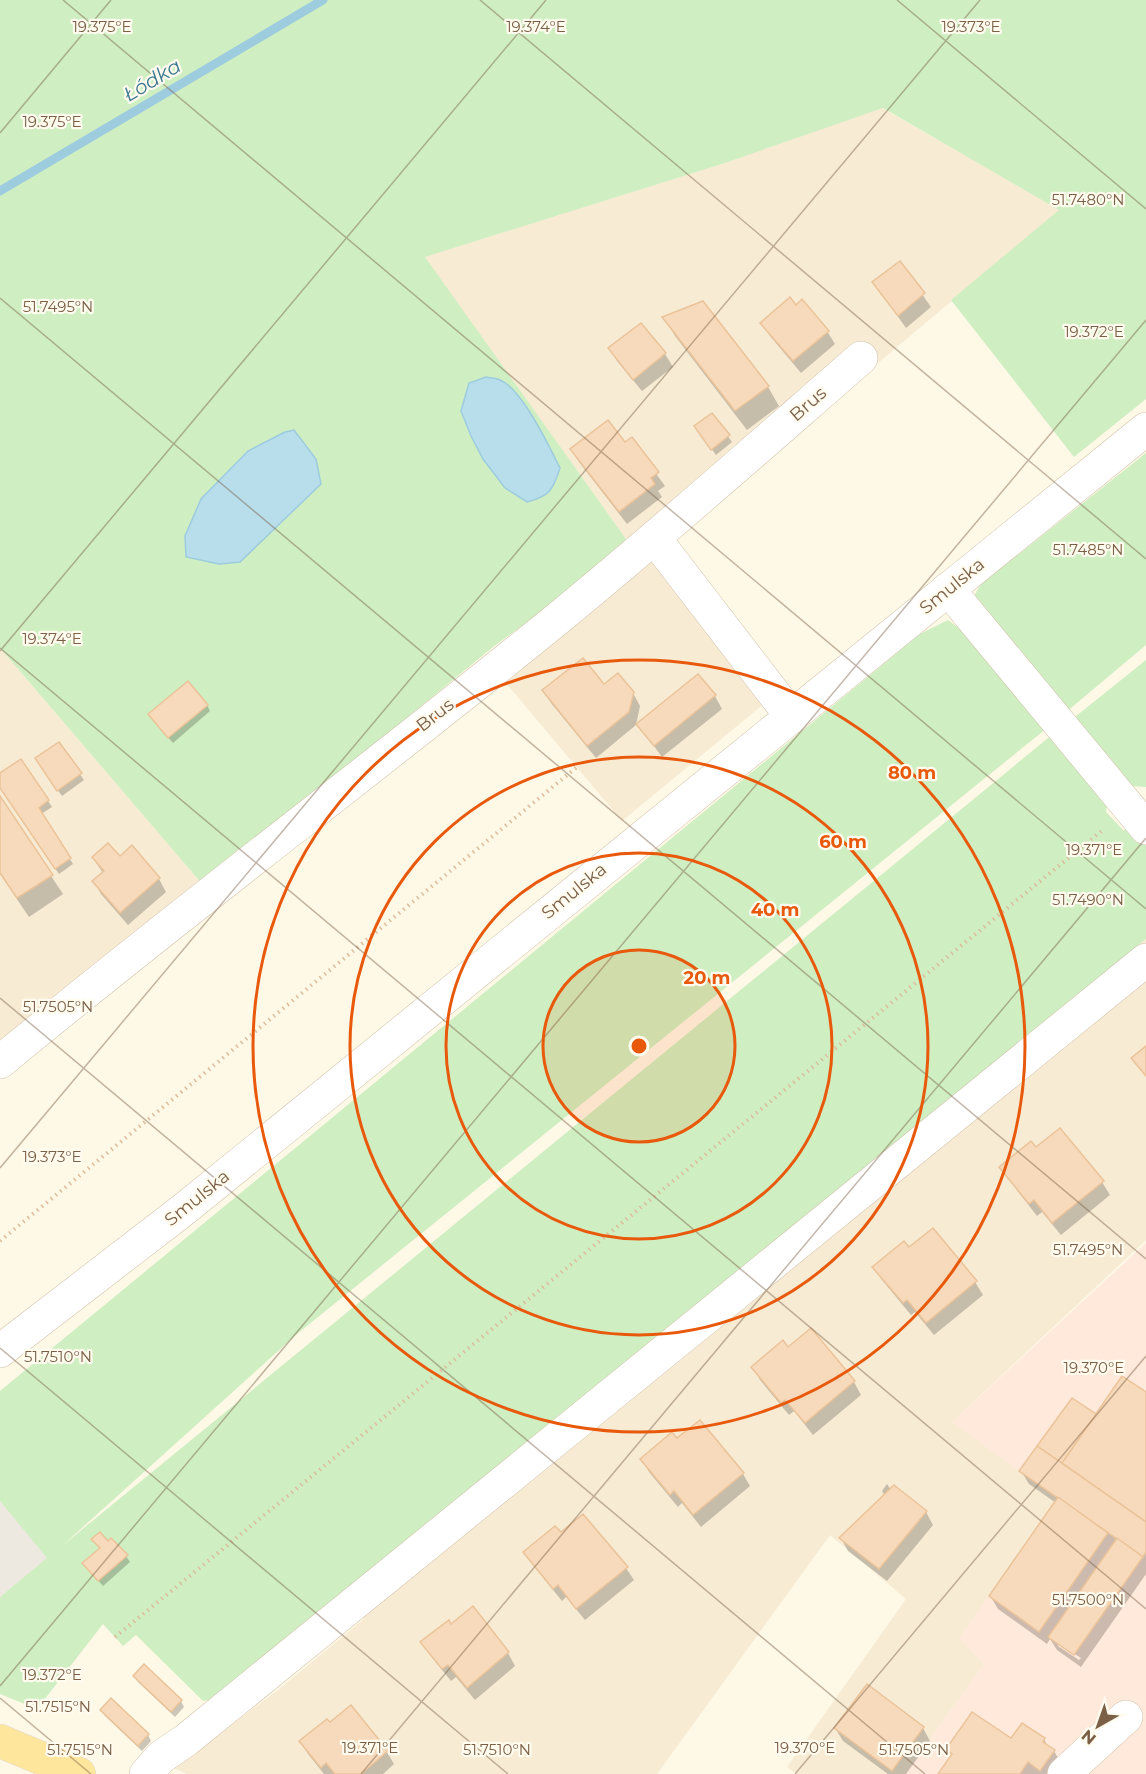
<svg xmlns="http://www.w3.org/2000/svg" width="1146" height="1774" font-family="Montserrat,sans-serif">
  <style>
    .residential { fill: #f7ebd4 }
    .commercial { fill: #ffe9da }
    .industrial { fill: #eee9e0 }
    .green { fill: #cfeec2 }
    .water { fill: #b8ddeb; stroke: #9dccde; stroke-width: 1.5 }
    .shadow { fill: #0003; fill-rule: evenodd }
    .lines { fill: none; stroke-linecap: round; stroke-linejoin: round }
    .stream { stroke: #9dccde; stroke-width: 9 }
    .building { fill: #f7dabb; stroke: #ebc399; stroke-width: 1.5 }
    .minor-casing { stroke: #d2c1aa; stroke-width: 34 }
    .major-casing { stroke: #dfd9d3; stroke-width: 34 }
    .path { stroke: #dcbd9d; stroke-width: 4; stroke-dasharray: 1.5 4.5; stroke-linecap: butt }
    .minor { stroke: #fff; stroke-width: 33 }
    .major { stroke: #ffe69d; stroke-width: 33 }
    .ticks { fill: none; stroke: #7b6047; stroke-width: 1.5; stroke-opacity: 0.45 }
    .ring { fill: none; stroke: #e8590c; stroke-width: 3 }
    .labels { text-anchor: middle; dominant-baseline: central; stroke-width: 4.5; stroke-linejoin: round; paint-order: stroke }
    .street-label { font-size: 18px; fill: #7b6047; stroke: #fffbef }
    .water-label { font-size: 20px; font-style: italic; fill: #3e7990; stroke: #fffbef }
    .ticks-label { font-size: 15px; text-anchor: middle; fill: #7b6047; stroke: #fffbef; stroke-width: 4.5; stroke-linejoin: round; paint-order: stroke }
    .centre { fill: #e8590c; stroke: #fffbef; stroke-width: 3 }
    .ring-label { font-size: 18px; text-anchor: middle; font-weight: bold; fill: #e8590c; stroke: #fffbef; stroke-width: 4.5; stroke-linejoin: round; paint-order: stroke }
  </style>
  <rect width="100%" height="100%" fill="#fef8e6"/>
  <g class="residential">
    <path d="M882 108 1060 210 878 363 858 344 631 546 424 257 725 163Z"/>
    <path d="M647 555 765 703 622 821 500 676Z"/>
    <path d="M0 648 203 885 0 1051Z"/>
    <path d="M1146 939V1240L952 1422 1058 1497 960 1638 984 1664 905 1774H797L787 1767 906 1599 830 1535 657 1774H187L173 1768 278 1690 364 1619 344 1593Z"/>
  </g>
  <path class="commercial" d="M1146 1243V1774H905L984 1664 959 1638 1057 1499 952 1422Z"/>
  <path class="industrial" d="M0 1501 48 1558 0 1597Z"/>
  <g class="green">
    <path d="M0 0H1146V399L1074 457 951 300 1059 210 883 108 725 163 425 257 631 546 493 647 203 885 0 648Z"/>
    <path d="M1146 453V645L1065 713 974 596 981 584Z"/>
    <path d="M948 620 988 650 1047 728 297 1334 63 1545 1053 734 1108 796 1106 812 1123 830H1137L1146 841V939L215 1699 203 1701 136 1635 123 1646 103 1624 37 1709 0 1694V1597L47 1558 0 1501V1391L920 634Z"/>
    <path d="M1146 660V787L1119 785 1070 721Z"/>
  </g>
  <g class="water">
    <path d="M486 377C490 378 496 378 500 380 522 389 549 446 560 468 553 490 550 496 527 502L505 488 483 459 471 436 461 411 469 383Z"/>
    <path d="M294 430 316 459 321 484 240 562 219 564 186 557 185 536 201 499 248 451 285 432Z"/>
  </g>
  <g class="shadow">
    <path d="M900 263 931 307 906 328 874 283Z"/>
    <path d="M702 303 768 387 779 406 747 430 675 336 664 317Z"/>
    <path d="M796 307 827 331 835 344 801 373 770 336 762 323Z"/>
    <path d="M641 325 665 354 673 367 642 391 617 361 610 349Z"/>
    <path d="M712 415 732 442 716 455 700 433Z"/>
    <path d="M631 439 665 486 658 491 662 497 627 524 579 462 572 449 624 444Z"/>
    <path d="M698 676 715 696 722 709 662 757 638 724Z"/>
    <path d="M604 686 633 693 640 706 636 725 596 758 551 703 544 690Z"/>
    <path d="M207 705 210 711 173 743 153 720Z"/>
    <path d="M58 744 84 780 62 796 40 765Z"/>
    <path d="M21 761 52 807 41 814 73 864 59 874 0 787V775Z"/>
    <path d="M0 799 63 894 29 917 0 874Z"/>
    <path d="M132 847 159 879 166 892 128 925 101 894 94 881 103 873 93 858H120Z"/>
    <path d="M1036 1149 1102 1182 1110 1195 1061 1235 1042 1212 1037 1216 1009 1180 1001 1167Z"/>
    <path d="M909 1249 975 1282 983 1295 934 1335 915 1312 911 1315 882 1280 874 1267Z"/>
    <path d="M811 1330 854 1382 861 1395 813 1435 794 1411 789 1415 760 1380 753 1367 788 1349Z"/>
    <path d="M1146 1394V1574L1081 1667 1057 1650 1050 1639 1047 1644 998 1609 991 1597 1056 1503 1029 1484 1021 1471 1072 1400 1096 1417ZM1058 1643 1081 1658 1079 1660 1058 1646Z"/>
    <path d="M677 1440 743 1474 750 1486 701 1527 682 1503 678 1507 649 1472 642 1459Z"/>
    <path d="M887 1484 891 1490 894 1487 926 1512 933 1525 887 1581 848 1551 841 1538 885 1496 882 1491Z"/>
    <path d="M560 1534 626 1568 634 1580 585 1620 566 1597 562 1601 533 1565 525 1553Z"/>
    <path d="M93 1539 126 1556 130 1562 103 1586 88 1569 100 1549Z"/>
    <path d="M473 1608 508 1653 515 1666 475 1700 456 1677 451 1681 430 1655 422 1642 451 1626Z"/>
    <path d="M135 1676 181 1701 184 1707 175 1717 138 1682Z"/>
    <path d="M102 1710 148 1735 151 1741 142 1751 105 1716Z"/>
    <path d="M835 1728H923L930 1741 906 1774H888L843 1741Z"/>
    <path d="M1044 1739 1048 1747 1054 1751 1067 1774H940L952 1756 948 1749 1011 1740Z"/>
    <path d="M301 1742 387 1752 394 1764 383 1774H324L308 1754Z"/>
  </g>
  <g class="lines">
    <path class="stream" d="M0 191 323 0"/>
  </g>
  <g class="building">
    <path d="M900 261 925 293 898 316 872 282Z"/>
    <path d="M790 297 796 305 802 299 829 331 793 361 760 323Z"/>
    <path d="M703 301 769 386 735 411 662 317Z"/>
    <path d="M641 323 666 353 633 380 608 348Z"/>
    <path d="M712 413 730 435 711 450 694 426Z"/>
    <path d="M608 420 625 442 632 437 659 472 651 478 655 484 619 512 570 449Z"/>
    <path d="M583 658 604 684 618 673 634 692 629 712 587 746 542 690Z"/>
    <path d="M698 674 716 695 654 746 636 724Z"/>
    <path d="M188 681 208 705 168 738 148 714Z"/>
    <path d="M59 742 82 773 57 791 35 758Z"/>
    <path d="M21 759 49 800 39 808 71 858 55 869 0 788V773Z"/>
    <path d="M0 796 53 875 17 898 0 873Z"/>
    <path d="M108 843 120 856 132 845 160 878 120 913 92 881 104 871 92 857Z"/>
    <path d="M1146 1046V1076L1131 1058Z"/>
    <path d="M1060 1128 1104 1181 1052 1223 1034 1200 1029 1204 999 1167 1031 1141 1036 1147Z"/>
    <path d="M933 1228 977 1281 926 1323 907 1300 903 1303 872 1267 904 1241 909 1247Z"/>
    <path d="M811 1328 855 1381 805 1423 785 1400 781 1403 751 1367 783 1340 788 1347Z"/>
    <path d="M1122 1376 1146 1392V1522L1062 1463Z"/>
    <path d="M1072 1398 1096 1414 1062 1463 1037 1446Z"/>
    <path d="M700 1420 744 1473 693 1515 674 1491 670 1495 640 1459 672 1432 677 1438Z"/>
    <path d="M1037 1446 1146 1522V1552L1143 1557 1019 1471Z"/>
    <path d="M894 1485 927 1511 879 1569 839 1538Z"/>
    <path d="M1058 1497 1108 1533 1039 1632 989 1596Z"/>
    <path d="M583 1514 628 1567 576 1609 558 1585 553 1589 523 1552 555 1526 561 1532Z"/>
    <path d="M100 1532 108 1541 111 1538 128 1555 98 1581 82 1563 100 1548 91 1539Z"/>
    <path d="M1117 1538 1143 1557 1074 1655 1048 1637Z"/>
    <path d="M473 1606 509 1652 467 1688 448 1665 442 1669 420 1642 449 1620 451 1624Z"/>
    <path d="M144 1664 182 1700 171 1712 133 1676Z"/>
    <path d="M867 1684 924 1727 892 1771 834 1728Z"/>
    <path d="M111 1698 149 1734 138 1746 100 1710Z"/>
    <path d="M351 1705 388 1751 361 1774H335L326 1763 321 1768 299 1741 327 1719 330 1722Z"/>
    <path d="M972 1712 1011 1738 1022 1723 1045 1738 1043 1742 1055 1750 1040 1771 1028 1762 1020 1774H938L952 1754 946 1749Z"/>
  </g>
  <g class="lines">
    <defs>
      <g id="minor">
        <path d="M655 539 792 717"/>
        <path d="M948 589 1146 828"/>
        <path d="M0 1062C182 911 372 770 556 620 660 535 760 446 861 358"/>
        <path d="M0 1351 183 1210 1146 429"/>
        <path d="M146 1774 161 1757 186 1740 1146 960"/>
        <path d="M1064 1774 1126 1717"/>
      </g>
      <path id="major" d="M0 1741 79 1774"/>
    </defs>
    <use href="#minor" class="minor-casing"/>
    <use href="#major" class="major-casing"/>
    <g class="path">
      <path d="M0 1241 577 767"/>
      <path d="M115 1637 1104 829"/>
    </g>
    <use href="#minor" class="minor"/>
    <use href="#major" class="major"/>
  </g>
  <path class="ticks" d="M63 0 1146 909M480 0 1146 559M897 0 1146 209M0 133 111 0M0 298 1146 1259M0 648 1146 1609M0 651 546 0M0 998 925 1774M0 1168 980 0M0 1348 508 1774M0 1686 1146 320M0 1698 91 1774M361 1774 1146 838M795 1774 1146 1356"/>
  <circle cx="639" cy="1046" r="96" fill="#e8590c" fill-opacity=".12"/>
  <g class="ring">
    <circle cx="639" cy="1046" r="96"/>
    <circle cx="639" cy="1046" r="193"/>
    <circle cx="639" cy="1046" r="289"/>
    <circle cx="639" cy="1046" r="386"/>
  </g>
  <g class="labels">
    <g class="street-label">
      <text transform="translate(808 404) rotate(-41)">Brus</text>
      <text transform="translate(952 586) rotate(-39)">Smulska</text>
      <text transform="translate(435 715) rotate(-38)">Brus</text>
      <text transform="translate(574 891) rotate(-39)">Smulska</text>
      <text transform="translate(197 1198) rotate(-39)">Smulska</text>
    </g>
    <g class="water-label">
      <text transform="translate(152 80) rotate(-31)">Łódka</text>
    </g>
  </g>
  <g class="ticks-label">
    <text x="102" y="32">19.375°E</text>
    <text x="536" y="32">19.374°E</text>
    <text x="971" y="32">19.373°E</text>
    <text x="52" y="127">19.375°E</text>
    <text x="1088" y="205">51.7480°N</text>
    <text x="58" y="312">51.7495°N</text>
    <text x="1094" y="337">19.372°E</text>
    <text x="1088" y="555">51.7485°N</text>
    <text x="52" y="644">19.374°E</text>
    <text x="1094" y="855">19.371°E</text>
    <text x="1088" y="905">51.7490°N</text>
    <text x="58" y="1012">51.7505°N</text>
    <text x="52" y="1162">19.373°E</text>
    <text x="1088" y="1255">51.7495°N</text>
    <text x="58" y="1362">51.7510°N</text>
    <text x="1094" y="1373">19.370°E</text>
    <text x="1088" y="1605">51.7500°N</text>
    <text x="52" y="1680">19.372°E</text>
    <text x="58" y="1712">51.7515°N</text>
    <text x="370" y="1753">19.371°E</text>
    <text x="805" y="1753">19.370°E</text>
    <text x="80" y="1755">51.7515°N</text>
    <text x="497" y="1755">51.7510°N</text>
    <text x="914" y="1755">51.7505°N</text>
  </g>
  <circle cx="639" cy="1046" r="9" class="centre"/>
  <g class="ring-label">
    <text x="912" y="779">80 m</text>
    <text x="843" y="848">60 m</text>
    <text x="775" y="916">40 m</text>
    <text x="707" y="984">20 m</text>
  </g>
  <g transform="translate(1098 1726) rotate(220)" stroke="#fffbef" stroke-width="4.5" paint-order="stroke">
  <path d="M0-4.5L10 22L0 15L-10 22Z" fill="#7b6047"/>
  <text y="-9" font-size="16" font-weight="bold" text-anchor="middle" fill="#7b6047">N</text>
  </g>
</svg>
